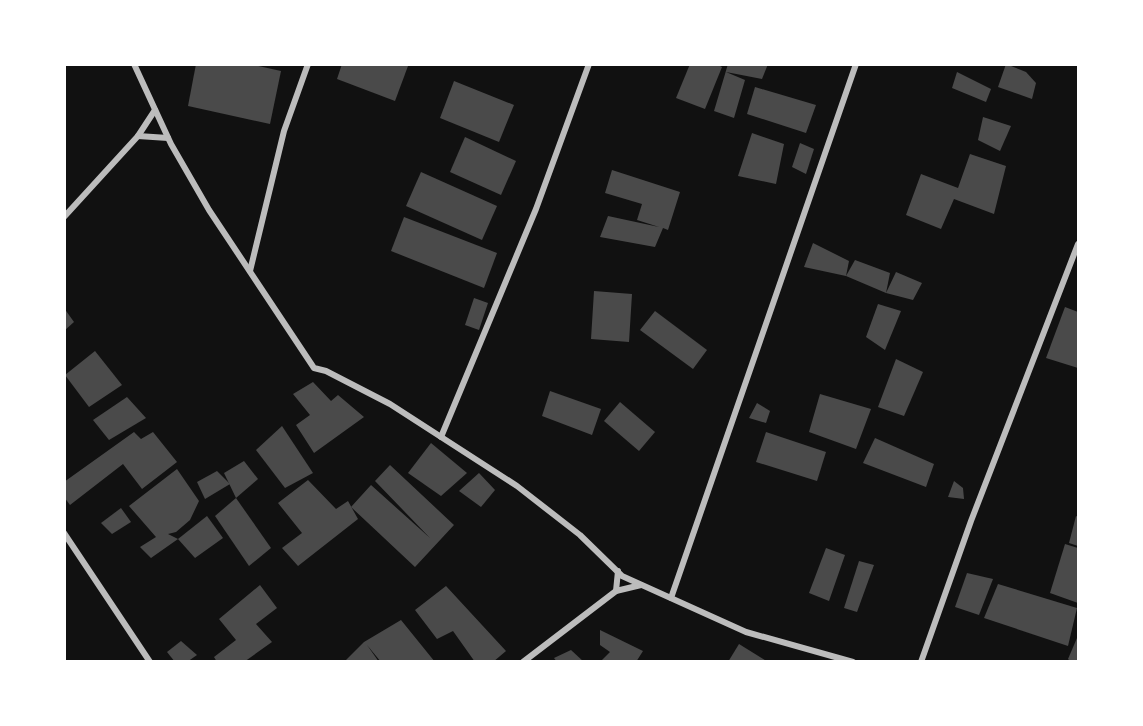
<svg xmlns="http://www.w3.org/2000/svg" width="1143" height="726" font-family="Barlow,sans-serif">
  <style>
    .building { fill: #4a4a4a }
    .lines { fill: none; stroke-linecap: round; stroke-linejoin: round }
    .minor { stroke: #bcbcbc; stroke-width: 6 }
  </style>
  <rect width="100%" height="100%" fill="#111"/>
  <g class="building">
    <path d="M196 64H250L281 71 270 124 188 106Z"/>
    <path d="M342 64H403L408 66 395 101 337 79Z"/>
    <path d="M690 64H716L722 67 705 109 676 98Z"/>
    <path d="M728 64H768L762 79 726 72 745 80 734 118 714 111Z"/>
    <path d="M1006 64 1026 72 1036 83 1032 99 998 87Z"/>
    <path d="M957 72 991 89 986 102 952 88Z"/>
    <path d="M454 81 514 105 499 142 440 118Z"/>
    <path d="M755 87 816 105 806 133 747 114Z"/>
    <path d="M983 117 1011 126 1000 151 978 140Z"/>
    <path d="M752 133 784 144 776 184 738 176Z"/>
    <path d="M465 137 516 161 501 195 450 172Z"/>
    <path d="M800 143 814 149 806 174 792 167Z"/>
    <path d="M970 154 1006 166 994 214 954 199 941 229 906 215 921 174 958 188Z"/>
    <path d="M612 170 680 192 668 230 663 228 655 247 600 237 608 216 659 227 637 220 642 204 605 193Z"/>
    <path d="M421 172 497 206 482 240 406 206Z"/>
    <path d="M404 217 497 253 484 288 391 251Z"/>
    <path d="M813 243 849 261 846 276 855 260 890 273 886 293 896 272 922 283 913 300 886 293 846 276 804 267Z"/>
    <path d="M594 291 632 294 629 342 591 339Z"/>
    <path d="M474 298 488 303 479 330 465 325Z"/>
    <path d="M878 304 901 311 885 350 866 337Z"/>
    <path d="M1065 307 1078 312V368L1046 358Z"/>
    <path d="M64 308 74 322 64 331Z"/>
    <path d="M655 311 707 350 693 369 640 330Z"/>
    <path d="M95 351 122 385 89 407 65 375Z"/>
    <path d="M896 359 923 372 904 416 878 407Z"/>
    <path d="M313 382 331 401 338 395 364 417 314 453 296 425 310 415 293 394Z"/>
    <path d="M550 391 601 409 592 435 542 416Z"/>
    <path d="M820 394 871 409 856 449 809 432Z"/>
    <path d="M127 397 146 418 109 440 93 420Z"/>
    <path d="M620 402 655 432 639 451 604 421Z"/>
    <path d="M757 403 770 411 766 423 749 418Z"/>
    <path d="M282 426 313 473 285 488 256 450Z"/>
    <path d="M134 432 141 439 153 432 177 462 142 489 123 464 70 505 64 497V482Z"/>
    <path d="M766 432 826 452 817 481 756 462Z"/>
    <path d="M875 438 934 464 926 487 863 463Z"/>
    <path d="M431 443 467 473 441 496 408 473Z"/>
    <path d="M244 461 258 479 236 498 224 473Z"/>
    <path d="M390 465 454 525 415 567 351 507 371 485 430 538 375 481Z"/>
    <path d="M177 469 199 501 190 520 176 532 168 534 178 539 151 558 140 547 156 537 129 506Z"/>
    <path d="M217 471 230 484 205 499 197 482Z"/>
    <path d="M479 473 495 490 481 507 459 491Z"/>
    <path d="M308 480 336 509 348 501 358 519 298 566 282 548 302 533 278 503Z"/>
    <path d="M954 481 963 488 964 499 948 497Z"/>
    <path d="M236 498 271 548 249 566 215 516Z"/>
    <path d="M121 508 131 522 112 534 101 523Z"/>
    <path d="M207 516 223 538 195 558 178 539Z"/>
    <path d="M1076 516 1078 517V546L1069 543Z"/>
    <path d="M1065 544 1078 548V603L1050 593Z"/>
    <path d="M826 548 845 555 829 601 809 593Z"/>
    <path d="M859 561 874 565 857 612 844 608Z"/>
    <path d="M967 573 993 579 979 615 955 607Z"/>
    <path d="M998 584 1077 608 1068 646 984 618Z"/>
    <path d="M260 585 277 608 256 624 272 642 244 662H217L214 657 236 640 219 619Z"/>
    <path d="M446 586 506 651 493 662H475L453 631 437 639 415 610Z"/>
    <path d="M401 620 435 662H381L367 645 379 662H344L364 642Z"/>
    <path d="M600 630 643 651 636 662H606L602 660 610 652 600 645Z"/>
    <path d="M1077 638 1078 639V662H1071L1068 659Z"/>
    <path d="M181 641 197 655 187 662H175L167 652Z"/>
    <path d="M739 644 768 662H728Z"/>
    <path d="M571 650 584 662H557L554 658Z"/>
  </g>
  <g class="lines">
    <g class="minor">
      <path d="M134 64 171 144 209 210 314 368 326 371 390 404 517 486 580 535 622 576 746 632 853 662"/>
      <path d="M138 136 168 138"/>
      <path d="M64 217 138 136 155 110"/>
      <path d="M250 271 284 131 308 64"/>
      <path d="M441 437 536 209 589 64"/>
      <path d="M64 533 150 662"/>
      <path d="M616 591 618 571"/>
      <path d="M671 598 856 64"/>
      <path d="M523 662 616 591 641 585"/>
      <path d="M921 662 971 521 1078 244"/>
    </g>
  </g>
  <rect width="1143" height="726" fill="none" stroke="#ffffff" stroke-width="132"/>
</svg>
